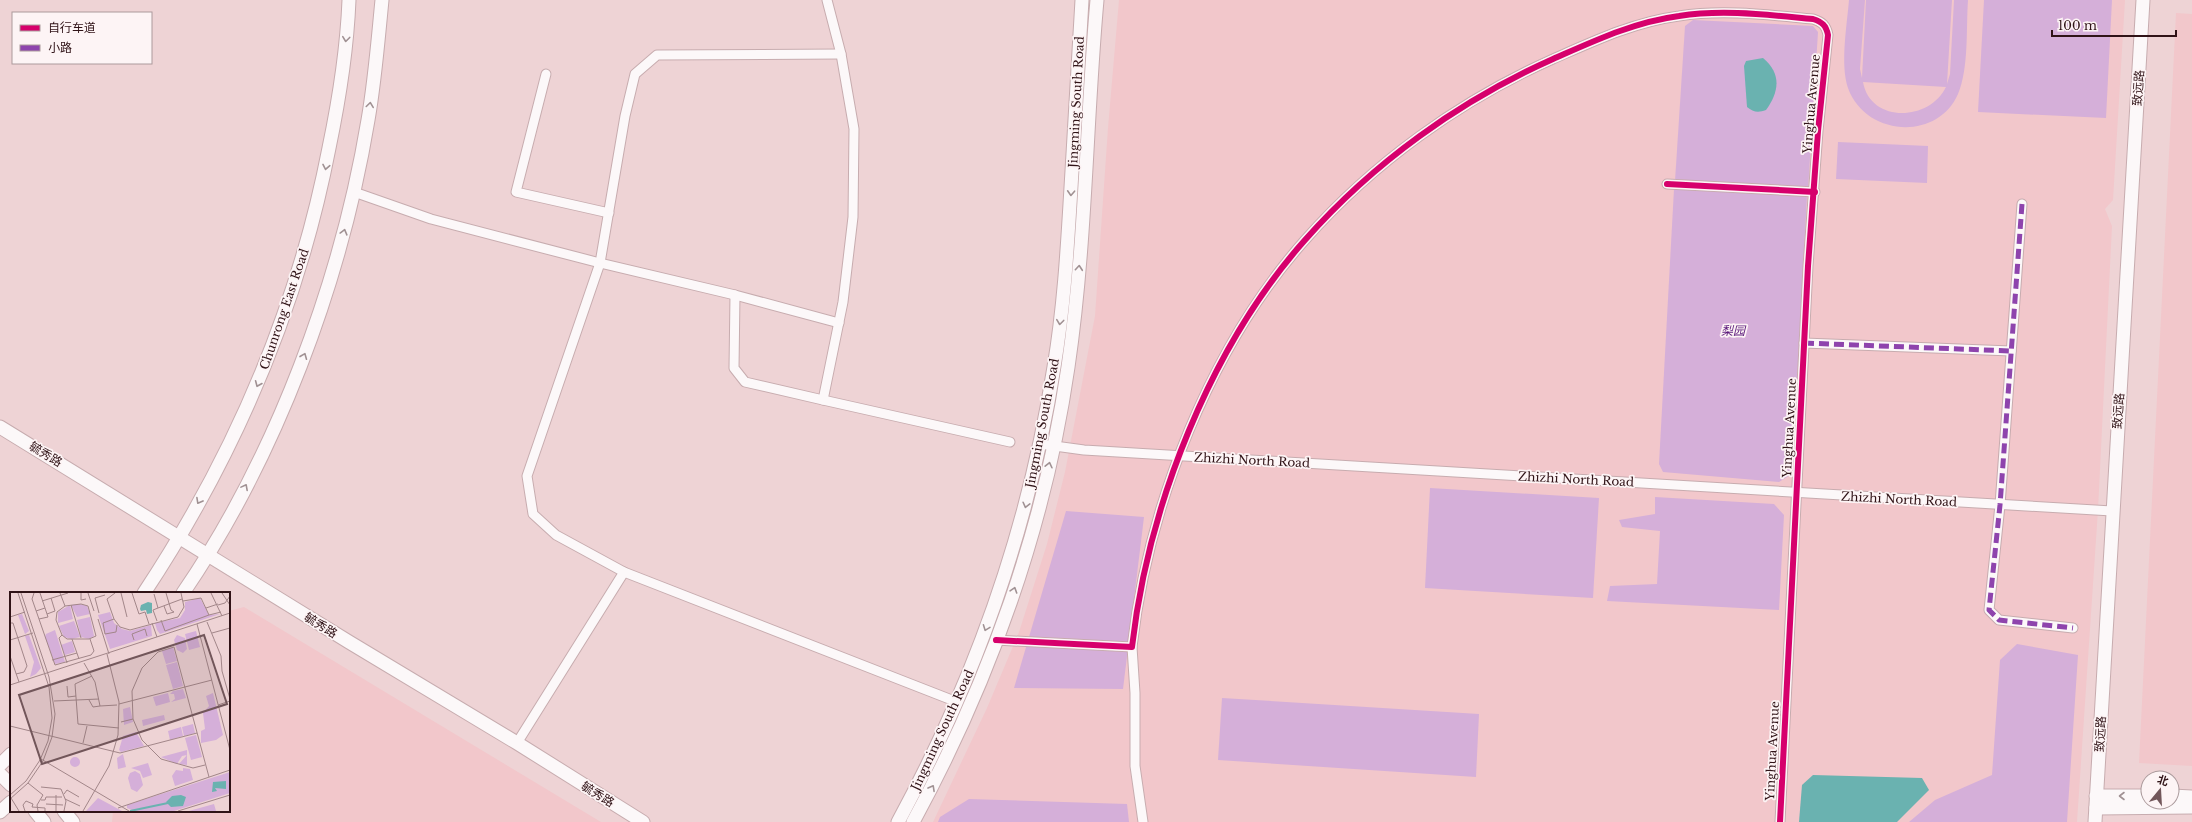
<svg xmlns="http://www.w3.org/2000/svg" width="2192" height="822" font-family="'Libre Baskerville','Noto Sans SC',serif">
  <style>
    .built { fill: #f2c7cb }
    .green { fill: #d5afd9; fill-rule: evenodd }
    .water { fill: #6ab2b0 }
    .lines { fill: none; stroke-linecap: round; stroke-linejoin: round }
    .street-casing { stroke: #c7acaf; stroke-width: 11 }
    .secondary-casing { stroke: #c7acaf; stroke-width: 15 }
    .street { stroke: #fcf8f9; stroke-width: 9 }
    .secondary { stroke: #fcf8f9; stroke-width: 13 }
    .quiet { stroke: #8e44ad; stroke-width: 5; stroke-dasharray: 10 5; stroke-linecap: butt }
    .cycleway-casing { stroke: #fdf4f5; stroke-width: 8 }
    .cycleway { stroke: #d6006c; stroke-width: 6 }
    .oneway { stroke: #a09193 }
    .labels { text-anchor: middle; dominant-baseline: central; stroke-width: 3.5; stroke-linejoin: round; paint-order: stroke }
    .street-label { font-size: 12px; fill: #301317; stroke: #fdf4f5 }
    .park-label { font-size: 12px; font-style: italic; fill: #5d1c7c; stroke: #fdf4f5 }
    .inset-river { fill: none; stroke: #6ab2b0; stroke-width: 2 }
    .inset-road { fill: none; stroke: #a28689; stroke-width: 1 }
    .view { fill: #72565a; fill-opacity: 0.15; stroke: #72565a; stroke-width: 2 }
    .inset-edge { fill: none; stroke: #301317; stroke-width: 2 }
  </style>
  <rect width="100%" height="100%" fill="#eed3d5"/>
  <g class="built">
    <path d="M1119 0H2125L2113 200 2105 209 2112 226 2098 510 2077 822H933L987 708 1019 632 1047 544 1065 472 1095 316 1108 128Z"/>
    <path d="M2176 13 2192 14V766L2139 763Z"/>
    <path d="M244 607 601 822H112L113 811H229V611Z"/>
  </g>
  <g class="green">
    <path d="M1849 0H1865L1860 69 1862 78 1866 0H1952L1947 84 1950 74 1954 0H1968C1966 28 1969 68 1958 94 1937 142 1865 136 1848 88 1840 64 1847 25 1849 0ZM1863 82 1946 87C1929 122 1870 123 1863 82Z"/>
    <path d="M1984 0H2112L2106 118 1978 112Z"/>
    <path d="M1693 20 1813 26 1818 32 1808 190 1675 181 1685 26Z"/>
    <path d="M1838 142 1928 146 1927 183 1836 179Z"/>
    <path d="M1674 189 1807 196 1792 474 1779 482 1663 472 1659 464Z"/>
    <path d="M1430 488 1599 498 1593 598 1425 588Z"/>
    <path d="M1655 497 1774 504 1784 515 1779 610 1607 601 1610 586 1657 584 1660 531 1622 527 1619 520 1655 514Z"/>
    <path d="M1066 511 1144 517 1123 689 1014 688Z"/>
    <path d="M2017 644 2078 655 2067 822H1909L1935 800 1992 775 2000 660Z"/>
    <path d="M1222 698 1479 714 1476 777 1218 760Z"/>
    <path d="M969 799 1127 804 1129 822H938L940 817Z"/>
  </g>
  <g class="water">
    <path d="M1763 58C1782 74 1779 92 1766 110 1758 113 1753 112 1747 107L1744 66 1746 61Z"/>
    <path d="M1813 775 1922 778 1929 790 1897 822H1799L1802 785Z"/>
  </g>
  <g class="lines">
    <defs>
      <g id="street">
        <path d="M841 54 657 55 635 74 625 116 600 263 527 476 533 514 556 535 624 572 957 702"/>
        <path d="M546 74 516 192 609 213"/>
        <path d="M1667 184 1815 192"/>
        <path d="M354 192 431 219 600 263 735 295 839 323"/>
        <path d="M2022 204 2000 505 1989 610 1999 620 2073 628"/>
        <path d="M735 295 734 368 745 382 823 400 843 302 853 217 854 129 841 54 827 0"/>
        <path d="M1804 343 2011 351"/>
        <path d="M823 400 1010 442"/>
        <path d="M1040 444 1084 450 2112 511"/>
        <path d="M996 640 1132 647C1148 506 1210 347 1305 240 1373 163 1459 101 1553 59 1594 41 1634 22 1679 16 1723 9 1769 15 1813 19 1822 22 1826 25 1828 35L1818 131 1808 266 1780 822"/>
        <path d="M1132 647 1135 693V766L1143 822"/>
        <path d="M517 743 624 572"/>
      </g>
      <g id="secondary">
        <path d="M0 427 349 642 517 743 643 822"/>
        <path d="M144 593C234 457 298 308 329 148 339 100 347 50 349 0"/>
        <path d="M183 593C276 457 341 282 368 120 375 80 378 40 382 0"/>
        <path d="M0 765 11 754"/>
        <path d="M0 774 11 785"/>
        <path d="M2096 796H2148"/>
        <path d="M2172 796 2192 797"/>
        <path d="M2096 808 2192 807"/>
        <path d="M35 811 44 822"/>
        <path d="M64 811 73 822"/>
        <path d="M0 812 11 802"/>
        <path d="M898 822C975 680 1029 527 1054 367 1065 302 1068 236 1072 171 1075 114 1079 57 1082 0"/>
        <path d="M913 822C990 681 1045 526 1068 367 1086 245 1086 122 1097 0"/>
        <path d="M2095 822 2143 0"/>
      </g>
    </defs>
    <use href="#street" class="street-casing"/>
    <use href="#secondary" class="secondary-casing"/>
    <use href="#street" class="street"/>
    <use href="#secondary" class="secondary"/>
    <g class="quiet">
      <path d="M2022 204 2000 505 1989 610 1999 620 2073 628"/>
      <path d="M1804 343 2011 351"/>
    </g>
    <defs>
      <g id="cycleway">
        <path d="M1667 184 1815 192"/>
        <path d="M996 640 1132 647C1148 506 1210 347 1305 240 1373 163 1459 101 1553 59 1594 41 1634 22 1679 16 1723 9 1769 15 1813 19 1822 22 1826 25 1828 35L1818 131 1808 266 1780 822"/>
      </g>
    </defs>
    <use href="#cycleway" class="cycleway-casing"/>
    <use href="#cycleway" class="cycleway"/>
  </g>
  <defs><path id="oneway-chevron" d="M-2-3.5L2.5 0L-2 3.5" fill="none" stroke-width="1.6" stroke-linecap="round" stroke-linejoin="round"/></defs>
  <g class="oneway">
    <use href="#oneway-chevron" transform="translate(346 39) rotate(97)"/>
    <use href="#oneway-chevron" transform="translate(370 105) rotate(-82)"/>
    <use href="#oneway-chevron" transform="translate(326 167) rotate(101)"/>
    <use href="#oneway-chevron" transform="translate(1071 193) rotate(93)"/>
    <use href="#oneway-chevron" transform="translate(344 232) rotate(-75)"/>
    <use href="#oneway-chevron" transform="translate(1079 268) rotate(-85)"/>
    <use href="#oneway-chevron" transform="translate(1060 322) rotate(97)"/>
    <use href="#oneway-chevron" transform="translate(304 356) rotate(-68)"/>
    <use href="#oneway-chevron" transform="translate(258 384) rotate(113)"/>
    <use href="#oneway-chevron" transform="translate(1049 465) rotate(-77)"/>
    <use href="#oneway-chevron" transform="translate(245 487) rotate(-62)"/>
    <use href="#oneway-chevron" transform="translate(199 501) rotate(119)"/>
    <use href="#oneway-chevron" transform="translate(1026 505) rotate(104)"/>
    <use href="#oneway-chevron" transform="translate(1014 590) rotate(-72)"/>
    <use href="#oneway-chevron" transform="translate(986 628) rotate(111)"/>
    <use href="#oneway-chevron" transform="translate(932 788) rotate(-61)"/>
    <use href="#oneway-chevron" transform="translate(2122 796) rotate(-180)"/>
  </g>
  <g class="labels">
    <g class="street-label">
      <text transform="translate(2138 88) rotate(-86)">致远路</text>
      <text transform="translate(1076 102) rotate(-87)">Jingming South Road</text>
      <text transform="translate(1811 104) rotate(-85)">Yinghua Avenue</text>
      <text transform="translate(284 309) rotate(-71)">Chunrong East Road</text>
      <text transform="translate(2118 411) rotate(-86)">致远路</text>
      <text transform="translate(1042 423) rotate(-79)">Jingming South Road</text>
      <text transform="translate(1789 428) rotate(-87)">Yinghua Avenue</text>
      <text transform="translate(46 454) rotate(31)">毓秀路</text>
      <text transform="translate(1252 460) rotate(3)">Zhizhi North Road</text>
      <text transform="translate(1576 479) rotate(3)">Zhizhi North Road</text>
      <text transform="translate(1899 499) rotate(3)">Zhizhi North Road</text>
      <text transform="translate(321 625) rotate(32)">毓秀路</text>
      <text transform="translate(942 730) rotate(-65)">Jingming South Road</text>
      <text transform="translate(2100 734) rotate(-87)">致远路</text>
      <text transform="translate(1772 751) rotate(-87)">Yinghua Avenue</text>
      <text transform="translate(598 794) rotate(32)">毓秀路</text>
    </g>
    <g class="park-label">
      <text x="1733" y="330">梨园</text>
    </g>
  </g>
  <g transform="translate(10 592)">
    <rect width="220" height="220" fill="#eed3d5"/>
    <path d="M190 6 199 23 210 22 150 42 147 38 145 31 170 26 175 18V10ZM70 12 77 14 80 22 67 25 61 13ZM60 13 63 27 48 31V20ZM100 20 104 31 112 37 120 39 141 33 142 44 100 57 88 23ZM12 22 19 39 15 42 8 23ZM80 25 84 44 79 47 71 45 67 28ZM64 29 70 45 61 47 54 45 49 34ZM45 38 55 70 45 72 35 45 36 42ZM186 39 190 55 179 58 175 42ZM19 43 31 76 26 82 20 85 24 70 15 44ZM167 43 175 46 177 57 173 61 167 58 164 48ZM62 49 65 60 55 63 51 53ZM163 55 167 69 156 72 152 59ZM167 70 173 94 163 97 156 73ZM173 97 176 106 161 110 165 107 164 102H160L163 99ZM158 101 160 110 146 114 143 105ZM203 101 213 143 206 148 191 151V139L195 137 193 121 199 114 196 104ZM120 115 123 130 114 133 113 117ZM154 123 155 128 133 134 132 128ZM183 132 185 141 174 144 172 135ZM171 135 173 144 160 148 158 139ZM126 140 134 154 111 160 109 158 113 144ZM186 143 192 165 181 168 175 146ZM177 158V173L169 172 177 163 172 164 167 172 151 165ZM113 162 116 175 108 177 107 166ZM60 170a5 5 0 1 1 10 0a5 5 0 1 1-10 0ZM138 171 142 183 133 186 130 179 121 176ZM173 176 180 177 183 188 165 194 162 184 166 178 173 179ZM125 179 130 182 133 193 127 200 121 197 118 186 120 181ZM220 180V201L164 219H124L117 216V213ZM88 206 112 219H76ZM204 212 206 219H179Z" fill="#d5afd9"/>
    <path d="M138 10 142 11V21L137 22 136 18 131 19 130 17 131 13ZM216 189V197L205 196 207 199 202 200 203 190ZM171 203 176 205 173 214 161 215 156 210 162 204Z" fill="#6ab2b0"/>
    <path class="inset-river" d="M120 219 158 211"/>
    <path class="inset-road" d="M24 1 22 7 45 73 81 63 84 59 80 47M50 1 55 14M71 1V8L76 7M78 1 84 19M105 1 97 7 104 27 110 35 120 38 168 25 174 15 171 1M111 1 117 25M122 1 129 22 135 20 139 32M201 1 212 24M212 1 220 13M144 2 148 16 143 18 147 29M32 9 58 1M173 9 191 6 199 23 211 20M71 12 78 14 86 44 79 47H57L52 43 46 28 47 20 55 14ZM61 13 71 46M208 13 215 11 220 4M154 14 157 22 164 20 161 18 156 1M148 16 172 7M196 16 208 12M26 19 35 16 30 1M89 21 85 6 95 3M37 22 45 19 41 6M0 25 15 20M29 27 38 25 35 16M88 27 99 62M104 27 93 31 95 42 106 40 107 33M151 28 155 39 199 23M197 30 211 64 212 79 220 107M0 31H3L17 74 14 80 6 82M142 31 147 45M187 32 220 158M202 41 220 36M52 43 49 46 57 71M62 47 69 67M0 48 23 41M124 48 122 42 135 37 137 44M0 64 9 90M42 68 67 61M74 71 85 90 90 114 83 115 79 108M82 84 65 92 68 132 109 136M0 93 220 21M57 94 58 105 66 104M44 109 89 107M109 112 202 88M208 113 220 109M90 114 107 113M123 127 132 148 151 167 183 176 195 173M111 130 123 127 122 99 132 76 148 60 164 55 199 185M0 134 110 161 187 141M73 151 77 134M31 167 119 219M18 191 33 203 27 213 28 219M31 195 51 197 56 209 54 219M54 202 57 198 69 205M0 203 16 189 30 168 38 149 42 126 39 95 8 1M1 206 9 219M0 207 18 191 33 169 42 145 45 122 39 85 11 1M55 207 70 214M31 208H35L36 205H52M36 212 53 213M108 216 220 178M15 219 13 213 16 209 23 212 22 215 35 216V219M46 219V203M73 219 99 174 108 143 109 110 97 62M168 219 220 203"/>
    <path class="view" d="M194 43 217 112 32 172 9 103Z"/>
    <rect width="220" height="220" class="inset-edge"/>
  </g>
  <rect x="12" y="12" width="140" height="52" fill="#fdf4f5" stroke="#ab9a9c"/>
  <rect x="20" y="25" width="20" height="6" fill="#d6006c" stroke="#ab9a9c"/>
  <text x="48" y="32" font-size="12" fill="#301317">自行车道</text>
  <rect x="20" y="45" width="20" height="6" fill="#8e44ad" stroke="#ab9a9c"/>
  <text x="48" y="52" font-size="12" fill="#301317">小路</text>
  <g transform="translate(2160 790) rotate(18)"><circle r="19" fill="#fdf4f5" stroke="#ab9a9c"/>
  <path d="M0-3L7 15L0 10L-7 15Z" fill="#72565a"/>
  <text y="-6" font-size="11" font-weight="bold" text-anchor="middle" fill="#301317">北</text>
  </g>
  <path d="M2052 30v6h124v-6" fill="none" stroke="#301317" stroke-width="2"/>
  <text x="2058" y="30" font-size="12" fill="#301317" stroke="#fdf4f5" stroke-width="3" paint-order="stroke">100 m</text>
</svg>
